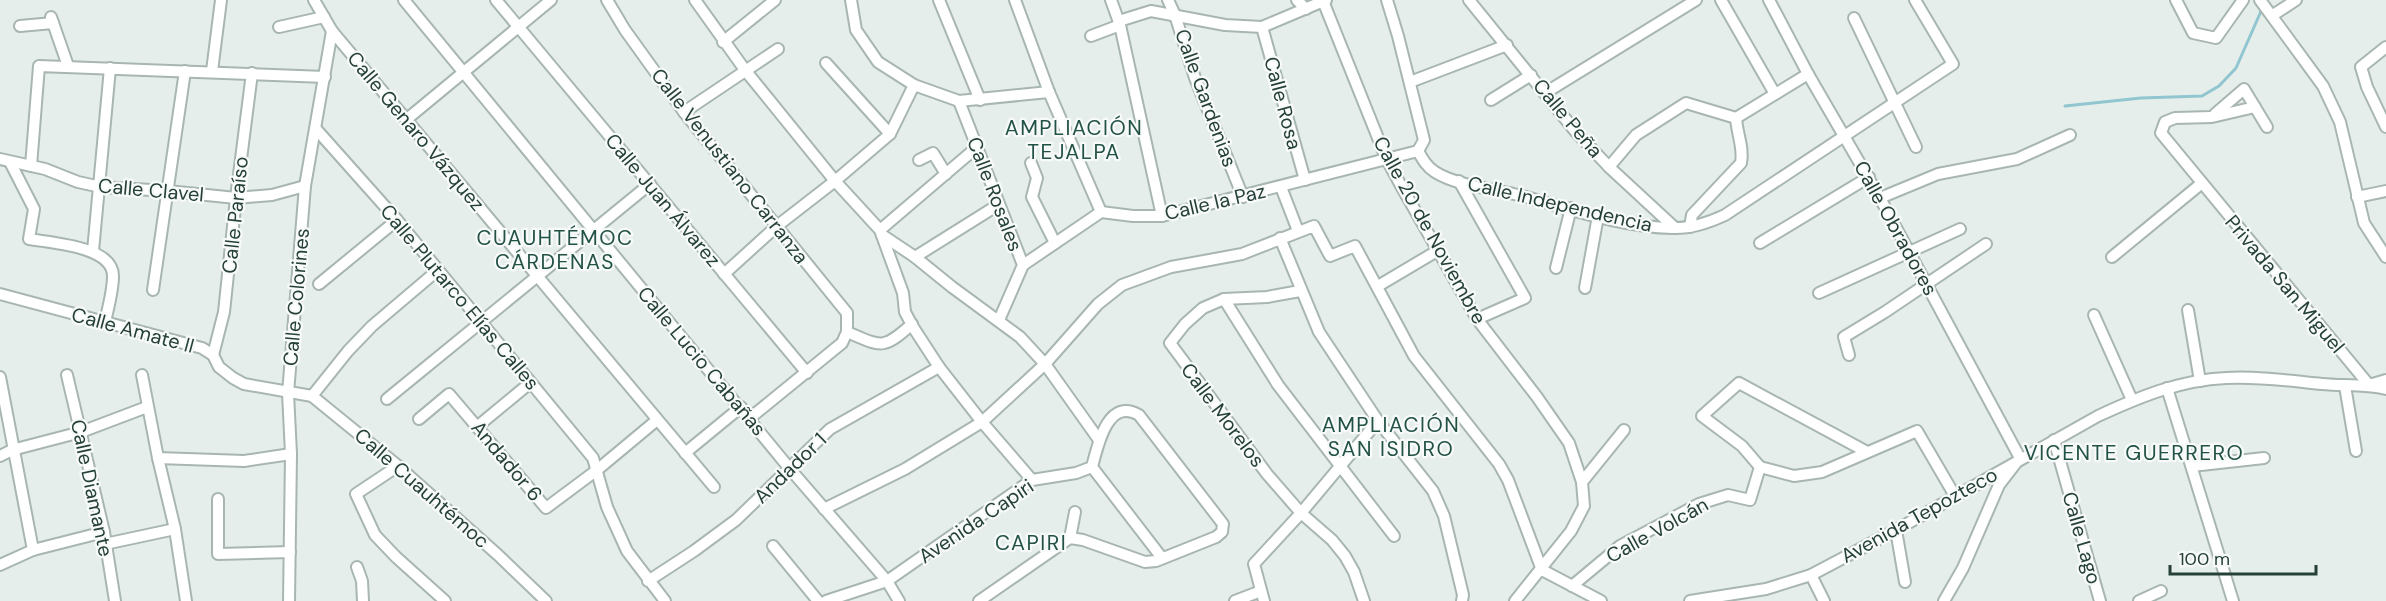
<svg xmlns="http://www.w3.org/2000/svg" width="2386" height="601" font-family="'DM Sans',sans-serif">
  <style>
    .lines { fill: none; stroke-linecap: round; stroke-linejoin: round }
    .stream { stroke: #91c6d0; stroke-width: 3 }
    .street-casing { stroke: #a8b6b2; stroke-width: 14 }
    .street { stroke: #fff; stroke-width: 10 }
    .labels { text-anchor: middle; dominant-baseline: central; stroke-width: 4.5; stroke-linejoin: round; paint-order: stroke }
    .street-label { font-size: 20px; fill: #254039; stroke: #f7faf9 }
    .neighbourhood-label { font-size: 21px; letter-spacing: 1.5px; fill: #225146; stroke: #f7faf9 }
  </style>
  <rect width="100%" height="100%" fill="#e6eeeb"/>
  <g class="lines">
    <path class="stream" d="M2065 106 2141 98 2202 96 2219 86 2236 68 2262 9"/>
    <defs>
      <g id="street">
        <path d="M314 0 332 31 714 487"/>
        <path d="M404 0 790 469 887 581 899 601"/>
        <path d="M496 0 807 373"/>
        <path d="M607 0 625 30 684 112 847 313V332L842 343 750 418"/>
        <path d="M695 0 745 70 835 181 880 230 903 293 905 312 913 327 939 367 982 422 1032 480"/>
        <path d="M851 0 856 30 878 62 914 85 959 101 1049 92"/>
        <path d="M939 0 980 100"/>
        <path d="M1015 0 1049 92 1101 212"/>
        <path d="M1111 0 1120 25 1162 216"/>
        <path d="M1168 0 1175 15 1195 78 1243 197"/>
        <path d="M1297 0 1306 9"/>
        <path d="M1387 0 1398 36 1424 140 1418 151C1423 160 1427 167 1435 172 1456 185 1487 188 1510 193 1563 206 1618 227 1672 228 1691 229 1708 223 1725 215L1953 64 1915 0"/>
        <path d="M1469 0 1576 132 1609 167 1675 228"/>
        <path d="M1721 0 1775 94"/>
        <path d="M1769 0 1808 74 1880 198 2020 458"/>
        <path d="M2176 0 2193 33 2216 38 2243 0"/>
        <path d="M2260 0 2323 86 2340 122 2364 223 2386 257"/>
        <path d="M1323 1 1386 158 1400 184 1477 319 1537 397 1569 443 1582 482 1584 506 1571 531 1515 601"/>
        <path d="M2273 15 2296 0"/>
        <path d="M51 17 68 66"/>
        <path d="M1854 18 1916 147"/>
        <path d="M1119 21 1151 11 1225 25 1262 27 1326 0"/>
        <path d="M20 26 53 23"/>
        <path d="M279 27 324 17"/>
        <path d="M1262 27 1305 180"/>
        <path d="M1091 36 1120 25"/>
        <path d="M723 42 775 0"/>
        <path d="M2386 47 2361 67 2367 87 2386 127"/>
        <path d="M826 63 890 134"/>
        <path d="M212 71 221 0"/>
        <path d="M1410 82 1507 45"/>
        <path d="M1545 93 1696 0"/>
        <path d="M1491 100 1531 75"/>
        <path d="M959 101 1023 265 999 320"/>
        <path d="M2255 107 2212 117 2175 118 2165 122 2161 133 2369 385 2386 380"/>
        <path d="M684 112 778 49"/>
        <path d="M2215 114 2244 89 2267 127"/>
        <path d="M1736 118 1808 74"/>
        <path d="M407 119 551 0"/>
        <path d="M316 129 397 220 593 458 607 507 627 551 665 601"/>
        <path d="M0 159 45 169 78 182 101 187 168 191 236 198 272 195 305 186"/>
        <path d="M919 160 933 153 946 174"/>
        <path d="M10 162 34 209 29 239C51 243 113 246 113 276 113 291 108 308 105 322"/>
        <path d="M1031 163 1037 178 1032 197 1055 243"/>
        <path d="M31 166 39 66 325 77"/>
        <path d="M1609 167 1636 135 1686 103 1736 118"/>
        <path d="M1459 181 1525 298 1477 319"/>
        <path d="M1281 187 1298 231"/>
        <path d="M2357 197 2386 191"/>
        <path d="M1880 198 1938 174 2017 159 2070 135"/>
        <path d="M1690 227 1692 215 1741 163C1744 148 1737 134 1736 118"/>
        <path d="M880 230 976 148"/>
        <path d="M882 235 915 257 952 287 1020 337 1045 364 1099 440"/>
        <path d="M1280 238 1319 332 1378 421 1433 491 1444 516 1463 595 1462 601"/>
        <path d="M1760 243 1869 177"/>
        <path d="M93 251 110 68"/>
        <path d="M915 257 998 205"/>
        <path d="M2112 257 2202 183"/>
        <path d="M1023 265 1101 212 1133 216H1162L1418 151"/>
        <path d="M1556 268 1571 208"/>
        <path d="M724 274 777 226 835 181 890 134 914 85"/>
        <path d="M319 284 397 220"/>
        <path d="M1378 286 1437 251"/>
        <path d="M1585 288 1598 216"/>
        <path d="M153 290 185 71"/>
        <path d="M1300 291 1267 297 1224 299 1203 308 1185 324 1170 343 1267 474 1301 513 1332 540 1345 556 1354 572 1364 601"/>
        <path d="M1819 293 1960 229"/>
        <path d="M0 294 202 348 213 355 219 367 233 378 244 384 312 396 398 466 498 555 546 601"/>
        <path d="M1224 299 1278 385 1394 536"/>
        <path d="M2188 310 2200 381"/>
        <path d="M2094 315 2132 400"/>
        <path d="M847 332C882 347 883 350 912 324"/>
        <path d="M213 355 224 312 236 198 252 73"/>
        <path d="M1849 355 1844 337 1885 312 1986 244"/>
        <path d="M67 375 104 532 115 601"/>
        <path d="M142 375 158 458 175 529 186 601"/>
        <path d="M0 377 33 550"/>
        <path d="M2345 386 2356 451"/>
        <path d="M2167 388 2233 601"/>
        <path d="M312 396 348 351 372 326 438 270"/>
        <path d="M387 399 650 184"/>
        <path d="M419 419 449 394 546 508 597 470 657 420"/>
        <path d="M478 426 530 383"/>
        <path d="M2054 440 2100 601"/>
        <path d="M685 453 741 407"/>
        <path d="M0 456 12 450 81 432 147 407"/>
        <path d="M158 458 244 461 291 454"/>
        <path d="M398 466 356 494 375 535 396 557 445 601"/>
        <path d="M2192 466 2264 458"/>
        <path d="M1092 467 1162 558"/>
        <path d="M1760 467 1742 446 1702 416 1739 383 1867 452"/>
        <path d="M1760 467 1794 476 1822 472 1917 431 1955 496"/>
        <path d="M1582 482 1624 430"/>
        <path d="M218 499V554L290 552"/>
        <path d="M824 509 905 469 982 422 1045 364 1098 304 1122 285 1171 267 1242 254 1314 226 1330 256 1355 246 1414 356 1499 464 1508 480 1542 570 1601 601"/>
        <path d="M1896 530 1905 582"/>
        <path d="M1070 538 1075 512"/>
        <path d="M105 544 175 529"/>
        <path d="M773 546 818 601"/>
        <path d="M0 565 33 550 104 532"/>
        <path d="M357 567 362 581 363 601"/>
        <path d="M1811 575 1824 601"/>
        <path d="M648 581 694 551 736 520 830 429 939 367"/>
        <path d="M1572 586 1620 546 1699 504 1728 495 1750 500 1760 467"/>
        <path d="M289 601 291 454 288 393 305 186 332 31"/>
        <path d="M826 601 887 581 1032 480 1076 473 1092 467C1098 444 1108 397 1139 415L1223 524 1222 532 1216 537 1156 561 1145 562 1083 540 1070 538 979 601"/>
        <path d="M1235 601 1261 591"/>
        <path d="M1264 601 1254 564 1301 513 1378 421"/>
        <path d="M1690 601 1766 589 1811 575 1896 530 2098 416C2139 397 2180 380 2226 378 2257 376 2291 381 2322 384 2344 386 2365 384 2386 389"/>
        <path d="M1944 601 1963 568 1999 485 2016 463"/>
        <path d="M2139 601 2161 591"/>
      </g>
    </defs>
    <use href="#street" class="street-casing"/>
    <use href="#street" class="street"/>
  </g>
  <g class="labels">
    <g class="street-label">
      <text transform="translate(1206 98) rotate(70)">Calle Gardenias</text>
      <text transform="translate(1283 103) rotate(75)">Calle Rosa</text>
      <text transform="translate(1568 118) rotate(50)">Calle Peña</text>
      <text transform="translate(416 131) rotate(50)">Calle Genaro Vázquez</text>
      <text transform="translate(730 166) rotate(52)">Calle Venustiano Carranza</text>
      <text transform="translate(151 190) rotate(5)">Calle Clavel</text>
      <text transform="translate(995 194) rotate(69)">Calle Rosales</text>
      <text transform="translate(663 200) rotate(50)">Calle Juan Álvarez</text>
      <text transform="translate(1215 202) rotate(-13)">Calle la Paz</text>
      <text transform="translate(1560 204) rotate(13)">Calle Independencia</text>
      <text transform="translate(235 215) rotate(-84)">Calle Paraíso</text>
      <text transform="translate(1896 228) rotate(61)">Calle Obradores</text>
      <text transform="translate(1430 230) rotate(61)">Calle 20 de Noviembre</text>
      <text transform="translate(2285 284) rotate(50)">Privada San Miguel</text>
      <text transform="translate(296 297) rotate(-85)">Calle Colorines</text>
      <text transform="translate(460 297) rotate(50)">Calle Plutarco Elías Calles</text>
      <text transform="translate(133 330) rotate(15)">Calle Amate II</text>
      <text transform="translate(702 361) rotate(50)">Calle Lucio Cabañas</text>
      <text transform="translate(1223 415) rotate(53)">Calle Morelos</text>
      <text transform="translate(507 461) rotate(50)">Andador 6</text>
      <text transform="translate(790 468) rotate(-44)">Andador 1</text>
      <text transform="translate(92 488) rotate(78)">Calle Diamante</text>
      <text transform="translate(422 488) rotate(41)">Calle Cuauhtémoc</text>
      <text transform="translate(1919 515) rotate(-29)">Avenida Tepozteco</text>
      <text transform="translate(976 521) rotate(-34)">Avenida Capiri</text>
      <text transform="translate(1657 530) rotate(-29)">Calle Volcán</text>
      <text transform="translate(2082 538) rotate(74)">Calle Lago</text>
    </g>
    <g class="neighbourhood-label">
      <text x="1074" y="128">AMPLIACIÓN<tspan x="1074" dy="24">TEJALPA</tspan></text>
      <text x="555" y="238">CUAUHTÉMOC<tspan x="555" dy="24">CÁRDENAS</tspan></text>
      <text x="1391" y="425">AMPLIACIÓN<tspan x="1391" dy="24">SAN ISIDRO</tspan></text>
      <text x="2134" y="453">VICENTE GUERRERO</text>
      <text x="1031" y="543">CAPIRI</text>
    </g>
  </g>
  <path d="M2170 565v9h146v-9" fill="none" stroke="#254039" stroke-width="3"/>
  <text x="2179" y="565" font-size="18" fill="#254039" stroke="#f7faf9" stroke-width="4.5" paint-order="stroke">100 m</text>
</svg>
